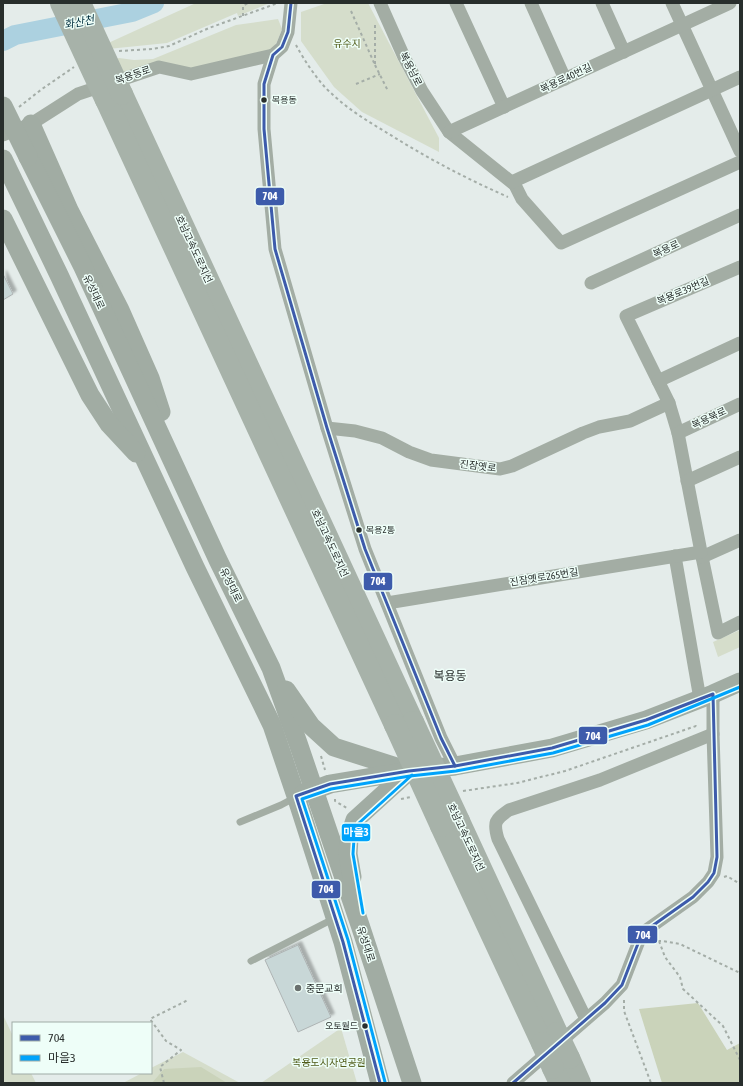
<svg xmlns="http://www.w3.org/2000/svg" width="743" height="1086" font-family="'Asap Condensed','Noto Sans KR',sans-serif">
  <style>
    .green { fill: #d5ddcb }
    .forest { fill: #cad3ba }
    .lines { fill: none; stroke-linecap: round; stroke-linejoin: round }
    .river { stroke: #acd1e0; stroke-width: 20 }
    .building { fill: #c8d7d7; stroke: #aeb4b4; filter: url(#shadow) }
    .path { stroke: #a4ada7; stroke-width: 2; stroke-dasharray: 3 3; stroke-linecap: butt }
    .lane { stroke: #a3ada4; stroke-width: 7 }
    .street { stroke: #a3ada4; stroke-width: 13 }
    .secondary { stroke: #a1aca3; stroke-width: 19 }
    .highway { stroke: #a7b2a9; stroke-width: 22 }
    .secondary-bridge { stroke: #a1aca3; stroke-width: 19 }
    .highway-bridge { stroke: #a7b2a9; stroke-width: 22 }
    .bus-1-casing { stroke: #eefef8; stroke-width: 6 }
    .bus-2-casing { stroke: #eefef8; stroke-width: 6 }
    .bus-1 { stroke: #3d5bab; stroke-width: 3 }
    .bus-2 { stroke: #00a3fb; stroke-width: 3 }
    .bus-dot { fill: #282e2c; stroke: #eefef8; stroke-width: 1.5 }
    .poi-dot { fill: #6a706e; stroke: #eefef8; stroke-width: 1.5 }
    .labels { text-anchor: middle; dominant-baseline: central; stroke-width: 3; stroke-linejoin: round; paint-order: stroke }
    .bus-label { font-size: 9px; fill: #282e2c; stroke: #eefef8; text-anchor: start }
    .park-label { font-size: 10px; fill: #515c19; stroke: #eefef8 }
    .street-label { font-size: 10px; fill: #282e2c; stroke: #eefef8 }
    .poi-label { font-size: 10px; fill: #282e2c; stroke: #eefef8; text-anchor: start }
    .water-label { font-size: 11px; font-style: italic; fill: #002e3e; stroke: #eefef8 }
    .quarter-label { font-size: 12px; fill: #282e2c; stroke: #eefef8 }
    .line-badge { stroke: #eefef8; stroke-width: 1.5 }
    .badge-label { font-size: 11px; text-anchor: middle; font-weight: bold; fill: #fff }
  </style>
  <defs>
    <filter id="shadow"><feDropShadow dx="3.5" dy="-3.5" stdDeviation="1" flood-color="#0004"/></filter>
  </defs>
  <rect width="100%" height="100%" fill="#e4ecea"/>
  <g class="green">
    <path d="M196 3H270L238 16 237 13 167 43 108 49 106 44Z"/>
    <path d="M327 3H368L439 138V152L362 112 334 87 301 41V12Z"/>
    <path d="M278 19 282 29 277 42 271 50 191 69 120 74 113 60 119 58 134 60 153 59 236 25Z"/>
    <path d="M740 630V647L718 657 713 642Z"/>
    <path d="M3 1015 13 1036V1073H31L36 1083H3Z"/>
    <path d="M341 1028 357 1083H261Z"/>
    <path d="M183 1052 240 1083H123L142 1073H151V1068Z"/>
  </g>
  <g class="forest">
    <path d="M698 1003 727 1050 740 1043V1083H662L639 1009Z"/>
    <path d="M201 1067 227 1083H152L164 1069Z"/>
  </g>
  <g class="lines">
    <path class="river" d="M3 41 15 35 132 12 154 3"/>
  </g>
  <g class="building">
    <path d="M3 274 13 294 3 300Z"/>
    <path d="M298 945 331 1017 298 1032 265 960Z"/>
  </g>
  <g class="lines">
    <g class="path">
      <path d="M351 11 375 65V22"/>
      <path d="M243 16V6L248 3"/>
      <path d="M296 45C304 60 319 83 332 94 349 110 369 122 389 134 427 158 467 179 508 197"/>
      <path d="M119 51 152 49 169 46 209 28 278 3"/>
      <path d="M375 65 388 91"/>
      <path d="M356 84 380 74"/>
      <path d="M19 107 42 89 74 67"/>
      <path d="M321 756 325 770"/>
      <path d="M463 791 517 783 565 771 696 726 699 727"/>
      <path d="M335 799V801L347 808"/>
      <path d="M401 799 411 797"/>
      <path d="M724 877 727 876 740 884"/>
      <path d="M652 941H663L680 944 740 973"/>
      <path d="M659 941 665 957 680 977 683 989 723 1026 740 1060"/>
      <path d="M624 1000V1011L651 1083"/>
      <path d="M164 1083 160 1067 181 1050 166 1041 150 1019 188 1000"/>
    </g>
    <g class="lane">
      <path d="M240 822 281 805 296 797"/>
      <path d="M251 961 335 918"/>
    </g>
    <g class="street">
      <path d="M291 3 288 32 282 47 273 55 264 84V129L275 249 327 428 365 549 441 738 455 766"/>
      <path d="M380 3 404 57 422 91 449 132 515 185 522 199 561 243 740 162"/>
      <path d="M456 3 504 107"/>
      <path d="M531 3 565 79"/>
      <path d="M602 3 624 52"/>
      <path d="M672 3 740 151"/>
      <path d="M449 132 730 3"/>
      <path d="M3 135 31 124 78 94 159 67 191 74 273 55"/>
      <path d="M512 182 740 77"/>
      <path d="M740 267 626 316 669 403 678 433 701 552 718 633 740 622"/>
      <path d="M591 283 740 215"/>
      <path d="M658 381 740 343"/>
      <path d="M327 428 355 431 382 438 409 452 431 460 500 469 512 466 583 433 599 427 630 421 669 403"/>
      <path d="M678 433 740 404"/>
      <path d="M687 481 740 457"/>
      <path d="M675 556 700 699"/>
      <path d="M702 557 740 540"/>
      <path d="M387 603 701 552"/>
      <path d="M586 1019 498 839C493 822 495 820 509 810L600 780 713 734"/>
      <path d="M513 1083 605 1003 622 985 639 941 645 931 693 897 708 882 714 873 717 857 713 734V694"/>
    </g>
    <g class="secondary">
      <path d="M31 124 69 210 120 310 150 378 161 412"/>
      <path d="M28 157 83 267 218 560 271 668 298 743 360 925 412 1083"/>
      <path d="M3 159 59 275 195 567 272 725 296 796 343 942 380 1083"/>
      <path d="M3 219 90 395 109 424 136 453"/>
      <path d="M286 690 311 726 334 747 406 770"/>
      <path d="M303 794 330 784 409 771 455 766 552 748 646 720 713 694 740 682"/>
      <path d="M352 877 348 854 349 838 355 820 409 771"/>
    </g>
    <g class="highway">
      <path d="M122 94 413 722"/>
      <path d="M106 100 395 725"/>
      <path d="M459 821 557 1033"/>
      <path d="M441 826 542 1043"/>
      <path d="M569 1058 580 1083"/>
      <path d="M553 1068 560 1083"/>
    </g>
    <path class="secondary-bridge" d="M3 106 28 157"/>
    <g class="highway-bridge">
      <path d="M61 3 106 100"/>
      <path d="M80 3 122 94"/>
      <path d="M413 722 459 821"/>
      <path d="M395 725 441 826"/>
      <path d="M557 1033 569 1058"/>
      <path d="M542 1043 553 1068"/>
    </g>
    <defs>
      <g id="bus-1">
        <path d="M291 3 288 32 282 47 273 55 264 84V129L275 249 327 428 365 549 441 738 455 766"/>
        <path d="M380 1083 343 942 296 796 330 784 409 771 455 766 552 748 646 720 713 694 717 857 714 873 708 882 693 897 645 931 639 941 622 985 605 1003 513 1083"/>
      </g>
      <g id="bus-2">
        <path d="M363 913 353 854 354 839 359 823 412 775"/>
        <path d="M385 1082 348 940 302 799 331 789 410 776 456 771 553 753 648 725 740 687"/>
      </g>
    </defs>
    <use href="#bus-1" class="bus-1-casing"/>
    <use href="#bus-2" class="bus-2-casing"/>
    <use href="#bus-1" class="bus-1"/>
    <use href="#bus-2" class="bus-2"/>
  </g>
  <g class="bus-dot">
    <circle cx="264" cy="100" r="3.5"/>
    <circle cx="359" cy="530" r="3.5"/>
    <circle cx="365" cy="1026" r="3.5"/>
  </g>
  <circle class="poi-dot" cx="298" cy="988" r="4"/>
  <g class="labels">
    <g class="bus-label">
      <text x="272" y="100">복용동</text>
      <text x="366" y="530">복용2통</text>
      <text x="358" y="1026" text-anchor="end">오토월드</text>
    </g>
    <g class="park-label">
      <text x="347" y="43">유수지</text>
      <text x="329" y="1062">복용도시자연공원</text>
    </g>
    <g class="street-label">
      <text transform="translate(411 69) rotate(63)">복용남로</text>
      <text transform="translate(133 75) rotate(-19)">복용동로</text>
      <text transform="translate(566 78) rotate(-25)">복용로40번길</text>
      <text transform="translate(194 249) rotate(65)">호남고속도로지선</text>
      <text transform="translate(666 249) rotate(-25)">복용로</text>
      <text transform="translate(683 291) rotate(-23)">복용로39번길</text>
      <text transform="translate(94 292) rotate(65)">유성대로</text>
      <text transform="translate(709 418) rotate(-25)">복용북로</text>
      <text transform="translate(478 466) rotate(7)">진잠옛로</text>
      <text transform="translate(330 543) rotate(65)">호남고속도로지선</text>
      <text transform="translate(544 577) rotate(-9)">진잠옛로265번길</text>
      <text transform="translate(231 585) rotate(64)">유성대로</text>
      <text transform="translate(466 837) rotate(65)">호남고속도로지선</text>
      <text transform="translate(366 944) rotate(72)">유성대로</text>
    </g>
    <g class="poi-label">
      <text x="306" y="988">중문교회</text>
    </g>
    <g class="water-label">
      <text transform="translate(79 22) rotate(-11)">화산천</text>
    </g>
    <g class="quarter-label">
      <text x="450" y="676">복용동</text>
    </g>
  </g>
  <g class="line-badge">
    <rect x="255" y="187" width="30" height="19" rx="4" fill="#3d5bab"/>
    <rect x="363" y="572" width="30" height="19" rx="4" fill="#3d5bab"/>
    <rect x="578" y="726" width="30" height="19" rx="4" fill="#3d5bab"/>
    <rect x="341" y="823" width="30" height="19" rx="4" fill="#00a3fb"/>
    <rect x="311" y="880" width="30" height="19" rx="4" fill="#3d5bab"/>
    <rect x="627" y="925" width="31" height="19" rx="4" fill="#3d5bab"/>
  </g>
  <g class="badge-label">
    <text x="270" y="200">704</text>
    <text x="378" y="585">704</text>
    <text x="593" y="740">704</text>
    <text x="356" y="836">마을3</text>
    <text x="326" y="893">704</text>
    <text x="643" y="939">704</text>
  </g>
  <rect width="743" height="1086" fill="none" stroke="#282e2c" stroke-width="8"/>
  <rect x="12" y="1022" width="140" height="52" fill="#eefef8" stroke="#9faba6"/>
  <rect x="20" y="1035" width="20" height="6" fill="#3d5bab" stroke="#9faba6"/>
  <text x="48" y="1042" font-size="12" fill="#282e2c">704</text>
  <rect x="20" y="1055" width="20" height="6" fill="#00a3fb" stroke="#9faba6"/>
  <text x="48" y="1062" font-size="12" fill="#282e2c">마을3</text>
</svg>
